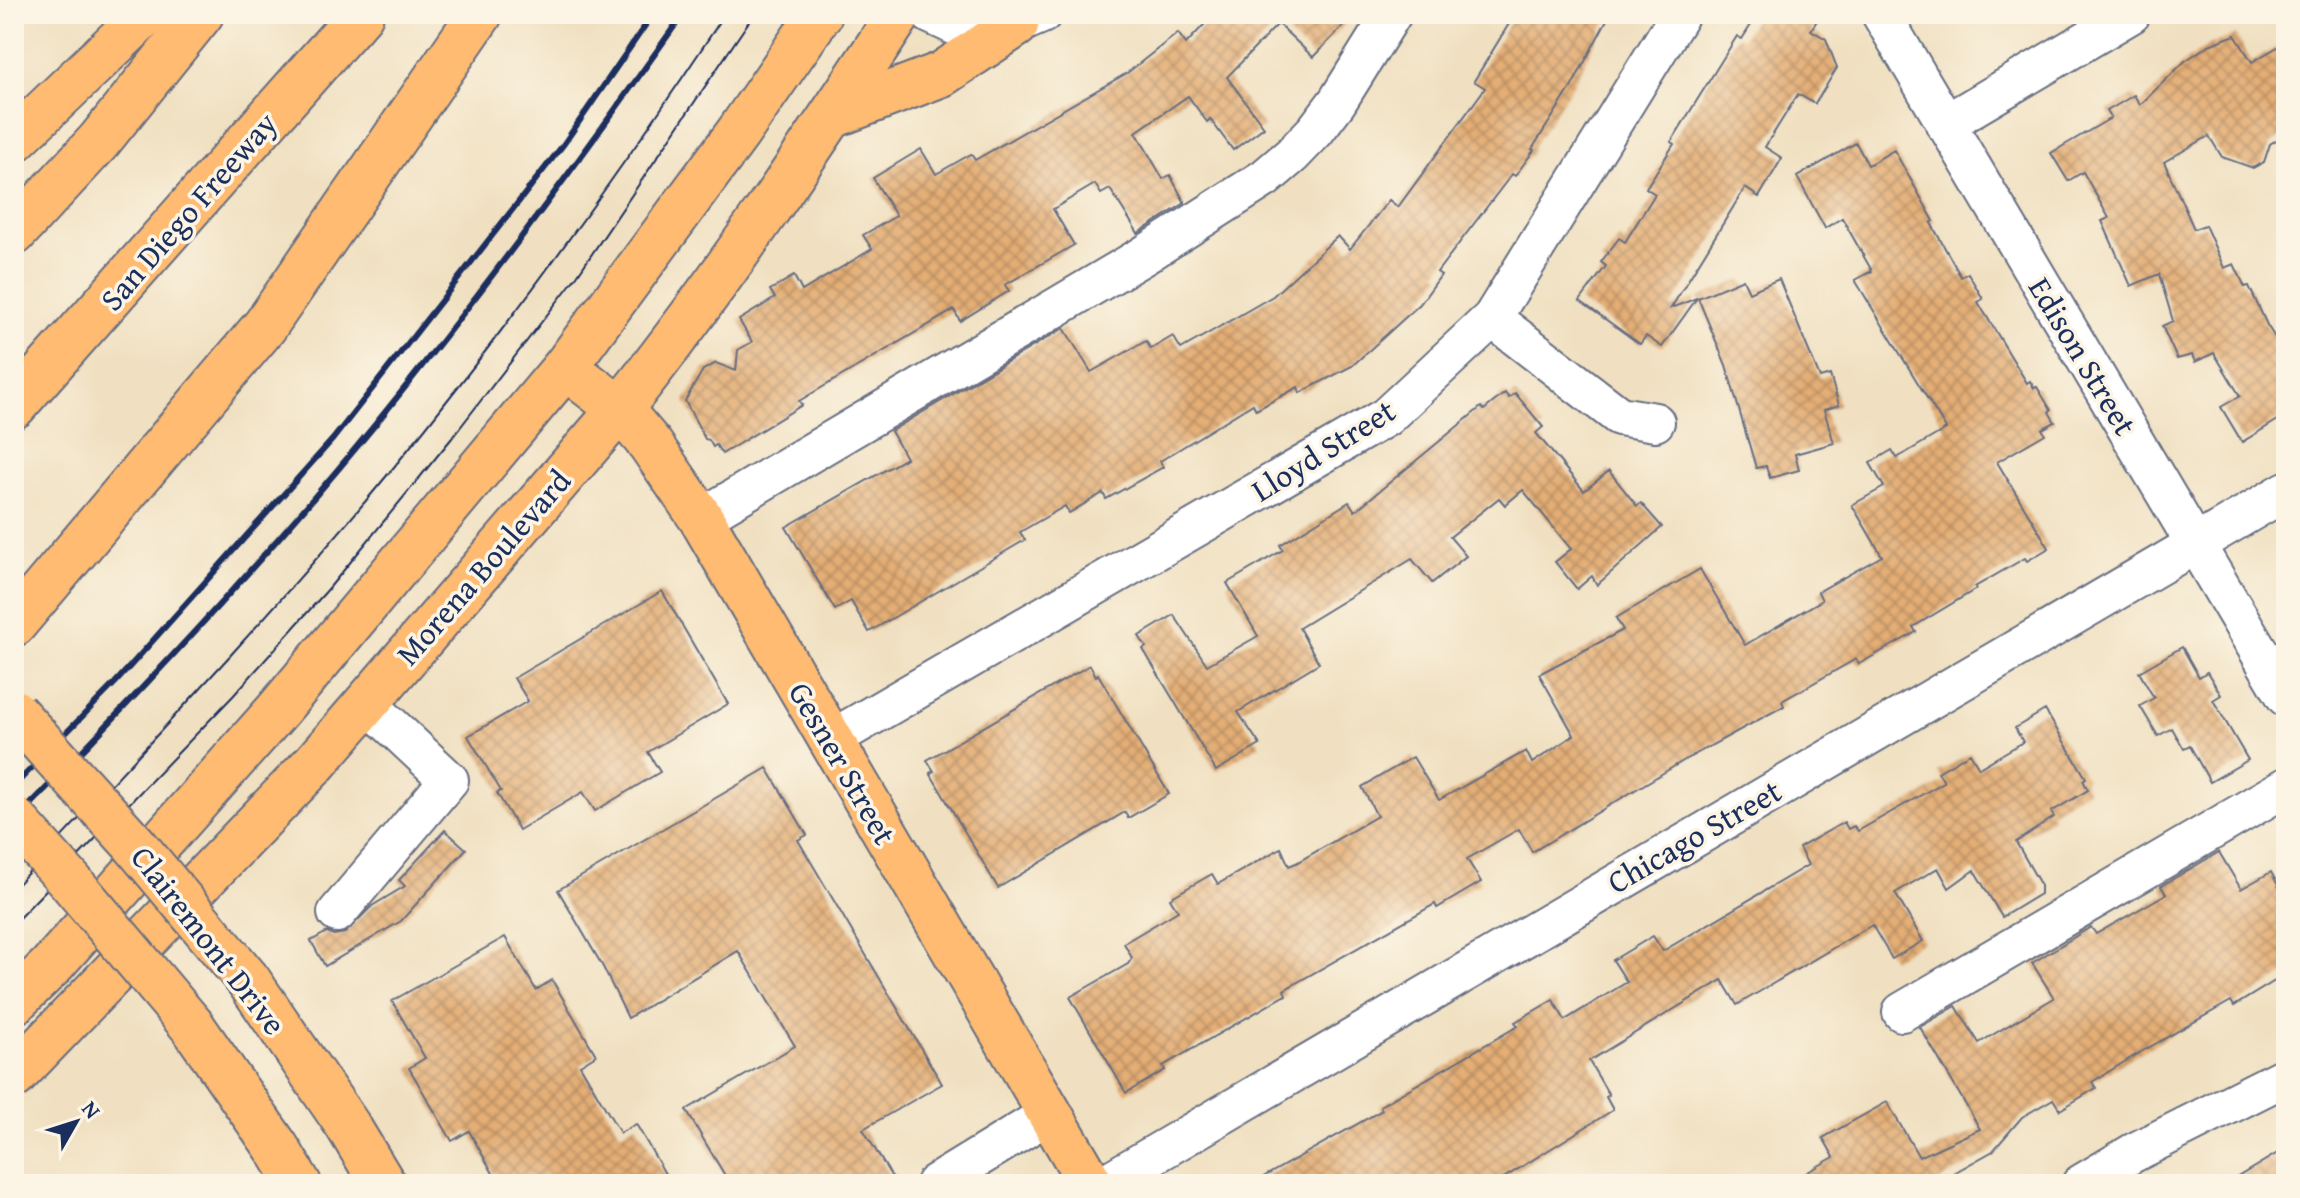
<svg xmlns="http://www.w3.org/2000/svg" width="2300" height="1198" font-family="'Gentium Book Plus',serif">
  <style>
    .building { fill: url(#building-cross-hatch) }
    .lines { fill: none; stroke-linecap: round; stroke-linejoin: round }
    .minor-casing { stroke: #666d81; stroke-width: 42 }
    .major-casing { stroke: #666d81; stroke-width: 48 }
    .highway-casing { stroke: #666d81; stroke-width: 48 }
    .minor { stroke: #fff; stroke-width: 38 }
    .major { stroke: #febb71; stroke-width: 44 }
    .highway { stroke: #febb71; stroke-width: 44 }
    .tram { stroke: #1b2f5e; stroke-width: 2 }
    .rail { stroke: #1b2f5e; stroke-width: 6 }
    .major-bridge-casing { stroke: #666d81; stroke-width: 48; stroke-linecap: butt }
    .major-bridge { stroke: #febb71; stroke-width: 44 }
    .labels { text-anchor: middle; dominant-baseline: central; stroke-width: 7; stroke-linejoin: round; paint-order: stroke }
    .street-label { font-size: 32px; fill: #1b2f5e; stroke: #fcf5e5 }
  </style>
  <defs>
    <pattern id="building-cross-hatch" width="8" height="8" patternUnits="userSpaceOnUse" patternTransform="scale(2)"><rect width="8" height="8" fill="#e4ae75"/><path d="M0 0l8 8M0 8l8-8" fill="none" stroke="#b88e63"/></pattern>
  </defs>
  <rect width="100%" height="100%" fill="#fcf5e5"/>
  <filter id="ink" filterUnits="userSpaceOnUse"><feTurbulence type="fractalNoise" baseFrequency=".0125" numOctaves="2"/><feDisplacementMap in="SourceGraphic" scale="16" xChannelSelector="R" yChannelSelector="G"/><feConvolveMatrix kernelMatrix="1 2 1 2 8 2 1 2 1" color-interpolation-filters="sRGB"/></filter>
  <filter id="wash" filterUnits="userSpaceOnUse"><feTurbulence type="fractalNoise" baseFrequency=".006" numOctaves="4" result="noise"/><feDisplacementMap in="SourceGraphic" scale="32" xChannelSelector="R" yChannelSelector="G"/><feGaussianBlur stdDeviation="1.8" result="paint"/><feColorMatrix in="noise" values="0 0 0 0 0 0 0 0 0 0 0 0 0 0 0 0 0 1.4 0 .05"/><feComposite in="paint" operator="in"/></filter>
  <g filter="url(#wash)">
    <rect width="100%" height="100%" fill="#f0e0c1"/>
    <g id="blocks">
      <g class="building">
        <path d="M1214 14H1355L1313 57 1278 24 1227 77 1264 127 1233 150 1210 119 1207 122 1188 96 1136 132 1163 179 1170 175 1185 203 1138 233 1110 189 1101 194 1095 184 1053 209 1074 245 1005 285 1009 291 960 321 954 310 799 401 802 405 722 454 716 445 713 447 709 440 705 439 685 401 703 370 716 363 736 371 738 350 752 342 739 320 775 298 770 290 794 276 802 291 872 249 863 235 896 216 873 178 921 149 936 174 971 154 975 160 1127 73 1178 33 1186 44Z"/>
        <path d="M1515 14H1610L1572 86 1532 149 1534 150 1515 176 1512 174 1437 272 1441 275 1420 304 1352 366 1300 393 1298 387 1256 410 1253 404 1160 461 1163 467 1106 499 1103 493 1069 513 1065 506 1020 532 1025 540 869 632 851 601 835 610 786 527 906 458 891 431 1064 328 1091 372 1146 341 1151 349 1173 336 1181 349 1273 296 1338 236 1350 249 1389 200 1398 207 1485 88 1474 81Z"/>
        <path d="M1758 14H1821L1811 30 1826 39 1837 68 1815 104 1798 94 1765 147 1782 158 1759 197 1745 188 1671 308 1697 298 1662 347 1646 336 1640 344 1580 301 1606 266 1601 262 1619 238 1625 242 1655 194 1646 188 1674 144 1671 142 1737 36 1742 39Z"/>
        <path d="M2235 35 2252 62 2286 42V134L2270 144 2264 162 2253 168 2222 157 2209 136 2164 162 2194 229 2205 225 2224 268 2234 264 2245 287 2249 286 2267 325 2286 355V415L2242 442 2221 407 2240 396 2214 353 2195 362 2192 355 2177 359 2162 326 2173 321 2159 274 2131 286 2102 221 2109 218 2083 172 2068 181 2051 153 2111 118 2107 111 2134 95 2140 105 2185 61 2209 45Z"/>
        <path d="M1856 143 1868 165 1894 150 1934 221 1931 223 1961 277 1968 273 1983 299 1978 302 2027 383 2030 381 2034 388 2037 387 2051 410 2049 412 2055 422 2042 429 2045 434 1997 462 2049 548 2027 561 2025 558 1975 587 1976 589 1913 627 1916 632 1859 664 1856 659 1782 701 1784 706 1688 758 1532 852 1519 829 1467 859 1481 882 1437 908 1435 904 1284 990 1286 995 1163 1066 1165 1070 1126 1093 1070 997 1128 964 1132 958 1124 943 1178 911 1170 898 1212 874 1218 884 1281 848 1289 866 1296 863 1377 816 1362 787 1413 757 1439 800 1526 751 1532 763 1574 735 1539 674 1623 630 1616 618 1700 569 1745 645 1822 600 1818 592 1882 556 1852 505 1884 487 1870 463 1892 450 1897 458 1946 429 1855 280 1872 271 1842 218 1825 228 1797 177Z"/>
        <path d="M1743 279 1749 292 1779 279 1820 378 1830 375 1839 405 1824 410 1834 443 1795 454 1799 470 1770 478 1766 466 1756 468 1726 365 1698 298Z"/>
        <path d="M1505 393 1509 398 1515 393 1543 427 1536 433 1584 491 1609 471 1637 506 1641 503 1662 527 1597 585 1592 576 1577 589 1555 562 1571 549 1523 490 1505 505 1499 498 1450 537 1466 556 1432 583 1412 559 1299 628 1319 663 1238 712 1260 745 1216 771 1143 649 1146 647 1139 636 1174 615 1207 665 1258 636 1227 583 1283 550 1280 545 1349 502 1355 511 1481 407 1484 410Z"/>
        <path d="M662 591 728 704 648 752 660 772 595 811 583 792 519 830 497 793 501 791 468 736 528 701 514 678Z"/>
        <path d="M2182 647 2199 677 2207 672 2221 695 2213 700 2248 760 2210 782 2190 746 2184 749 2172 728 2158 736 2140 706 2154 698 2139 672Z"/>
        <path d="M1090 665 1096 676 1098 674 1169 794 1128 818 1125 812 998 888 930 773 934 771 927 760Z"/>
        <path d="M2045 710 2086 778 2083 780 2088 790 2051 812 2054 817 2016 842 2040 884V894L2002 917 1974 870 1949 888 1938 868 1895 893 1923 941 1892 959 1872 925 1737 1005 1722 980 1589 1061 1609 1095 1606 1097 1613 1110 1494 1184H1251L1382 1110 1380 1106 1518 1026 1515 1022 1553 1000 1565 1020 1627 982 1613 960 1653 936 1663 951 1808 865 1799 848 1844 822 1848 829 1854 826 1858 831 1944 782 1938 772 1970 753 1979 768 2023 742 2015 728Z"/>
        <path d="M767 768 807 835 798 840 942 1084 863 1129 896 1184H730L686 1110 795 1046 738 951 628 1018 603 967 558 890Z"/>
        <path d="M445 830 466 849 401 921 325 966 311 941 327 932 334 935 345 933 372 906 405 886 399 880Z"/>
        <path d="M2219 852 2241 889 2271 872 2286 900V974L2234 1006 2231 1001 2134 1056 2092 1082 2096 1088 2060 1110 2053 1099 2022 1117 1993 1151 1934 1184H1787L1834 1157 1823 1138 1887 1102 1919 1157 1980 1129 1920 1027 1956 1006 1979 1043 2054 998 2032 963 2091 927 2096 934 2166 894 2161 886Z"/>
        <path d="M505 937 536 990 552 980 596 1055 580 1065 620 1133 636 1124 671 1184H499L469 1131 452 1141 409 1068 425 1058 392 1001Z"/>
        <path d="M2286 1148V1184H2226Z"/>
      </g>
    </g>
  </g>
  <g filter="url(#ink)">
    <use href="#blocks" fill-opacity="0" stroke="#666d81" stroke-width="2"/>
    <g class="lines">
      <defs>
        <g id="minor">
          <path d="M930 14 958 27 1016 25 1042 14"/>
          <path d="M1881 14 2286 697"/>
          <path d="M1945 124 2131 14"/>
          <path d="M1492 318 1619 416 1655 422"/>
          <path d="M701 518 1143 256 1265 178 1292 155 1315 131 1337 102 1392 14"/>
          <path d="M830 740 1386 417 1492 318 1680 14"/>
          <path d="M337 913 449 780 366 702"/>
          <path d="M1902 1012 2286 787"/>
          <path d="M935 1184 1049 1114"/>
          <path d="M1104 1184 2286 491"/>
          <path d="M2081 1184 2133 1153 2286 1076"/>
        </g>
        <g id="major">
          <path d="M832 116 942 74 1016 25"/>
          <path d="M565 367 620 409 650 444 701 518 1091 1184"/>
          <path d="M248 980 348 1126 383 1184"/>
          <path d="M14 1002 50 967 277 711 565 367 738 133 820 14"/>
          <path d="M193 1027 277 1148 299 1184"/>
          <path d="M14 1076 314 764 620 409C721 283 810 149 899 14"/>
        </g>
        <g id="highway">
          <path d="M14 140 146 14"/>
          <path d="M14 233 99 141 201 14"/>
          <path d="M14 406 361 14"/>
          <path d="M14 624 265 326 480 14"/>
        </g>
      </defs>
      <use href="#minor" class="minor-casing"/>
      <use href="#major" class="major-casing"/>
      <use href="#highway" class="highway-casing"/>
      <use href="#minor" class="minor"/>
      <use href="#major" class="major"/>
      <use href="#highway" class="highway"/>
      <g class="tram">
        <path d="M14 888C143 750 274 613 394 467 512 322 622 170 725 14"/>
        <path d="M14 923 233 696 330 587 452 438 577 276 754 14"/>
      </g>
      <g class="rail">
        <path d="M14 786 115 683 333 439 563 145 653 14"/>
        <path d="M14 821C139 694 261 564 374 426 482 293 584 155 683 14"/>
      </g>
      <defs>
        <g id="major-bridge">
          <path d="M14 712 134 844 248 980"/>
          <path d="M14 819 70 881 193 1027"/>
        </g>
      </defs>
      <use href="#major-bridge" class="major-bridge-casing"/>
      <use href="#major-bridge" class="major-bridge"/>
    </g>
  </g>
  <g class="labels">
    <g class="street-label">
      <text transform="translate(188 211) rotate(-49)">San Diego Freeway</text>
      <text transform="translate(2083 356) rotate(59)">Edison Street</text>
      <text transform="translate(1323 450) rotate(-32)">Lloyd Street</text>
      <text transform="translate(483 567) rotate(-49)">Morena Boulevard</text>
      <text transform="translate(843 763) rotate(60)">Gesner Street</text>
      <text transform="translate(1694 836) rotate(-30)">Chicago Street</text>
      <text transform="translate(209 940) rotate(52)">Clairemont Drive</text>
    </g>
  </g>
  <rect width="2300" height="1198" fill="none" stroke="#fcf5e5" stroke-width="48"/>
  <g transform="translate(76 1122) rotate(51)" stroke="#fcf5e5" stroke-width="6" paint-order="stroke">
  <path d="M0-6L14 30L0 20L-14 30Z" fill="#1b2f5e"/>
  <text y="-12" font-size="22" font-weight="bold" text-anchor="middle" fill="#1b2f5e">N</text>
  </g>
</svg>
